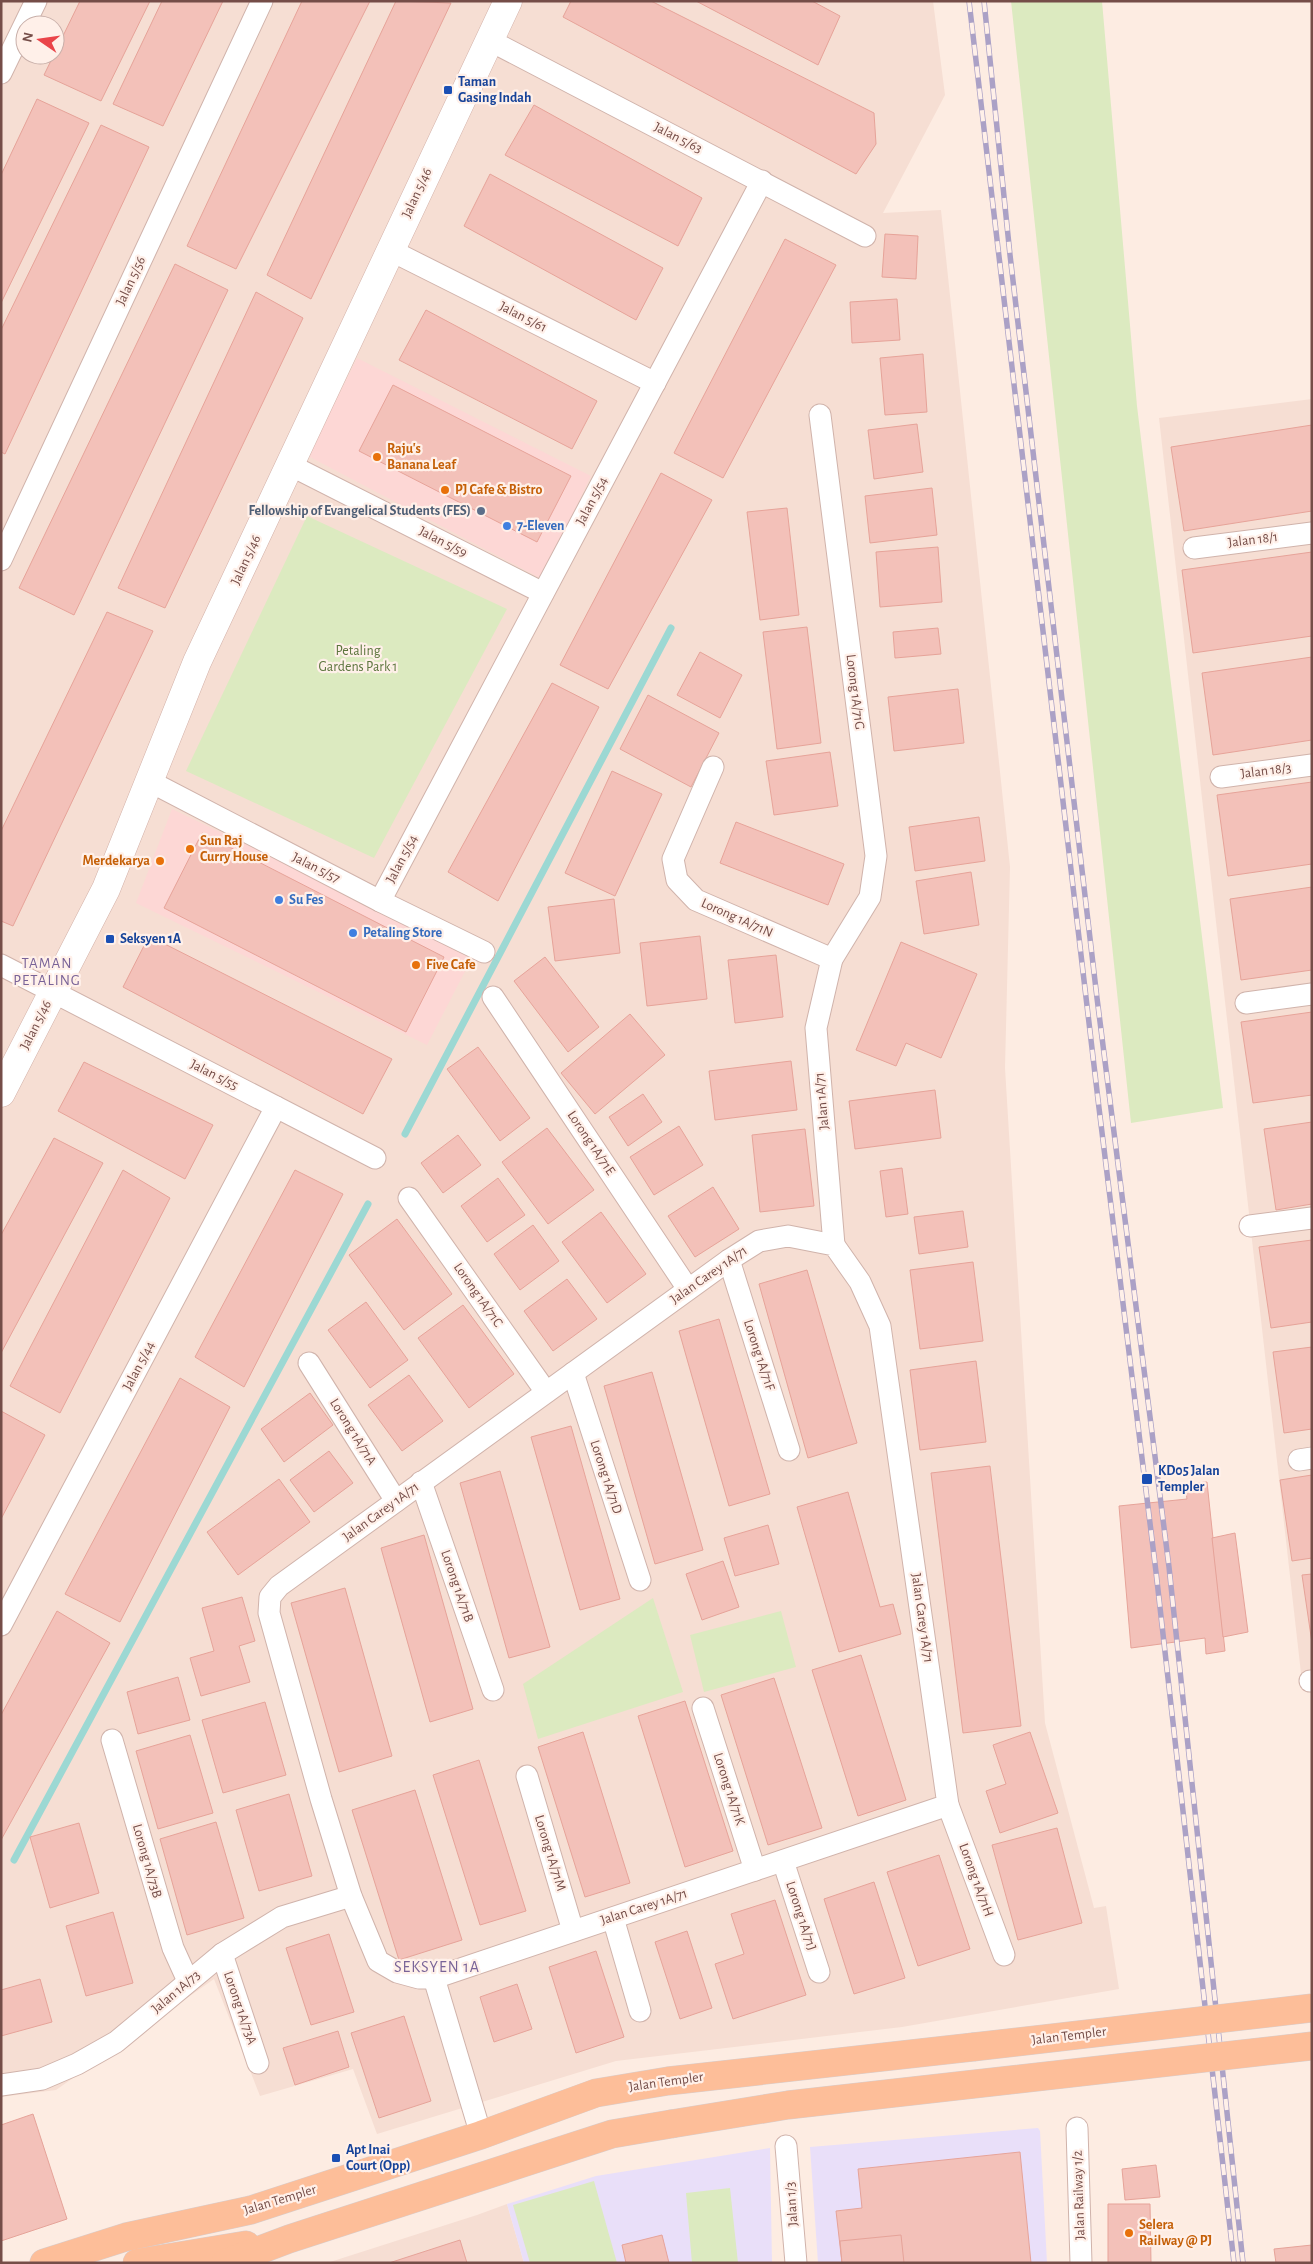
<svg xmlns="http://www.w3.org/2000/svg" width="1313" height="2264" font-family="'Alegreya Sans',sans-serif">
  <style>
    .residential { fill: #f6ded3; fill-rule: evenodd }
    .commercial { fill: #fdd7d5 }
    .education { fill: #e9dff9 }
    .green { fill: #dceac0 }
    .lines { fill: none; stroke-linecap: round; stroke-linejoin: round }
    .stream { stroke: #9cd8d3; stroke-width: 7 }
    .building { fill: #f3c1b9; stroke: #e6a399 }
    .street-casing { stroke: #d0b3ab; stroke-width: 23 }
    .secondary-casing { stroke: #d3b1a8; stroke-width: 29 }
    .primary-casing { stroke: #d8cdcc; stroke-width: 29 }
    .street { stroke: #fff; stroke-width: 21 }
    .secondary { stroke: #fff; stroke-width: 28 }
    .primary { stroke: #fdbe99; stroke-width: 28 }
    .rail-casing { stroke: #aba1c6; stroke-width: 5.5 }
    .rail { stroke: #fff0e9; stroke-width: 4; stroke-dasharray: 11; stroke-linecap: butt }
    .primary-bridge-casing { stroke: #d8cdcc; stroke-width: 29; stroke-linecap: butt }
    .primary-bridge { stroke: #fdbe99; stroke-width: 28 }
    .transit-dot { fill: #1a4fb4; stroke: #fff0e9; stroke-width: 2 }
    .food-dot { fill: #e8710a; stroke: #fff0e9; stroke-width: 2 }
    .service-dot { fill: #5c6f8a; stroke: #fff0e9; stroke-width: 2 }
    .shop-dot { fill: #3f7fe0; stroke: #fff0e9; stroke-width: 2 }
    .labels { text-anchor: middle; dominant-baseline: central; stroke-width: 4.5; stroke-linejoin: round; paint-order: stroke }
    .transit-label { font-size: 14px; font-weight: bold; fill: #164399; stroke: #fff0e9; text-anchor: start }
    .street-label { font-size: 14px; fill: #754d48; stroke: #fff0e9 }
    .food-label { font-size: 14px; font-weight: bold; fill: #c56008; stroke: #fff0e9; text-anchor: start }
    .service-label { font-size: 14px; font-weight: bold; fill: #4e5e75; stroke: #fff0e9; text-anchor: end }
    .shop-label { font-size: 14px; font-weight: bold; fill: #366cbe; stroke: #fff0e9; text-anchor: start }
    .park-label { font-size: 14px; fill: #5c753d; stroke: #fff0e9 }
    .neighbourhood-label { font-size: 15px; letter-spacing: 1px; fill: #796398; stroke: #fff0e9 }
    .quarter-label { font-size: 16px; letter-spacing: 1px; fill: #796398; stroke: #fff0e9 }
  </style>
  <rect width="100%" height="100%" fill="#fdece2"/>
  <g class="residential">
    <path d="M1 1H933L945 95 883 213 941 210 1010 867 1005 1068 1045 1723 1094 1908 1106 1906 1119 1989 902 2027 616 2061 377 2134 353 2069 260 2096 214 1979 56 2090 1 2097ZM25 25H55V55H25Z"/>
    <path d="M1312 399V1690L1303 1691 1159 418Z"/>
    <path d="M507 2204 524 2263H327L477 2215Z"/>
  </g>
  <g class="commercial">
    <path d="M357 358 591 476 542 579 308 456Z"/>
    <path d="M172 809 474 954 427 1045 136 903Z"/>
  </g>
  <g class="education">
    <path d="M1038 2128 1040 2131 1047 2263H818L810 2147Z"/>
    <path d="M770 2148 772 2263H524L507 2204 596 2176Z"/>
  </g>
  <g class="green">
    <path d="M1011 1H1102L1137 406 1223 1108 1131 1123Z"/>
    <path d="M307 516 507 609 374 858 186 771Z"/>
    <path d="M653 1598 683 1692 538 1739 523 1684Z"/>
    <path d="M781 1611 796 1667 704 1692 690 1635Z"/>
    <path d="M594 2181 617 2263H530L513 2205Z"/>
    <path d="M730 2188 738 2263H692L686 2193Z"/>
  </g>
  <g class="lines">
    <g class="stream">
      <path d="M405 1134 671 628"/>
      <path d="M14 1860 368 1204"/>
    </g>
  </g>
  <g class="building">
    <path d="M80 1H150L101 101 44 75Z"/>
    <path d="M162 1H223L163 126 113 104Z"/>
    <path d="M302 1H370L236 269 187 246Z"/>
    <path d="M396 1 451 3 311 299 267 275Z"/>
    <path d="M571 1H651L874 113 876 144 856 174 563 17Z"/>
    <path d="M696 1H812L840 16 818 65Z"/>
    <path d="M37 99 89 123 1 303V175Z"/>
    <path d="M534 105 702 198 678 246 505 155Z"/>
    <path d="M101 125 149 147 5 454 1 452V330Z"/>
    <path d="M490 174 663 268 636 320 464 226Z"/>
    <path d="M885 234 918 236 916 279 882 277Z"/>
    <path d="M785 239 836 265 723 478 674 453Z"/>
    <path d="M175 264 228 290 74 615 19 588Z"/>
    <path d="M256 292 303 318 165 608 118 588Z"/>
    <path d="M897 299 900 340 852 343 850 302Z"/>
    <path d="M426 310 597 401 572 449 399 360Z"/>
    <path d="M923 354 927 412 885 415 880 358Z"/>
    <path d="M393 385 571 476 537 542 359 451Z"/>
    <path d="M917 424 923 472 874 479 868 430Z"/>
    <path d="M1312 425V511L1184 531 1171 447Z"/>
    <path d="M661 473 712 500 608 689 560 665Z"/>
    <path d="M932 488 937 535 870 543 865 496Z"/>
    <path d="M787 508 799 615 760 620 747 512Z"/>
    <path d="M938 547 942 602 880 607 876 552Z"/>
    <path d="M1312 552V636L1193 653 1182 570Z"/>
    <path d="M107 612 153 631 13 926 1 921V831Z"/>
    <path d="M807 627 821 743 777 749 763 632Z"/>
    <path d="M938 628 941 654 895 658 893 632Z"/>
    <path d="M700 652 742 675 720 718 677 695Z"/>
    <path d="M1312 657V740L1213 755 1202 673Z"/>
    <path d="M552 683 599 707 498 901 448 872Z"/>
    <path d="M958 689 964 743 894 751 888 697Z"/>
    <path d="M648 695 719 733 691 787 620 749Z"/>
    <path d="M830 752 838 806 774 815 766 761Z"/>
    <path d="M612 771 662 794 615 896 565 873Z"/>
    <path d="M1312 782V864L1228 876 1217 795Z"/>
    <path d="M979 817 985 861 915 871 909 827Z"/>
    <path d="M736 822 844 864 828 905 720 863Z"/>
    <path d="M202 833 444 957 406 1032 164 908Z"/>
    <path d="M971 872 979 925 924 934 916 881Z"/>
    <path d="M1312 887V970L1241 980 1230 899Z"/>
    <path d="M614 899 620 953 555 961 548 907Z"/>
    <path d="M149 936 392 1059 363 1114 123 987Z"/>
    <path d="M700 936 707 999 647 1006 640 943Z"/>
    <path d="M901 942 977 974 941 1058 906 1043 896 1066 856 1050Z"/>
    <path d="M776 955 783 1017 735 1023 728 960Z"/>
    <path d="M545 957 599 1027 568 1052 514 981Z"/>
    <path d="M1312 1012V1095L1253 1103 1241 1022Z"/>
    <path d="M630 1014 665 1055 595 1114 561 1073Z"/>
    <path d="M478 1047 530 1118 500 1141 447 1069Z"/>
    <path d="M791 1061 797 1110 715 1120 709 1071Z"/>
    <path d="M84 1062 213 1125 185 1179 58 1111Z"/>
    <path d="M935 1090 941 1138 855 1149 849 1101Z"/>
    <path d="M643 1094 662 1122 628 1146 609 1117Z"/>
    <path d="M1312 1122V1204L1276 1210 1264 1129Z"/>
    <path d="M679 1126 703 1165 654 1195 630 1157Z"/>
    <path d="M547 1128 594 1190 548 1224 502 1162Z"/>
    <path d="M805 1129 814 1206 760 1212 752 1135Z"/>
    <path d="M458 1135 481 1165 443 1193 421 1163Z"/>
    <path d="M54 1138 103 1163 1 1353V1235Z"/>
    <path d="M902 1168 908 1214 886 1217 880 1171Z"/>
    <path d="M123 1170 170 1198 60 1413 10 1386Z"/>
    <path d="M295 1170 343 1194 244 1387 195 1357Z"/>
    <path d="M498 1178 525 1215 487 1242 461 1206Z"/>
    <path d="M713 1187 739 1229 695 1257 668 1216Z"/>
    <path d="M963 1211 968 1247 919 1254 914 1217Z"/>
    <path d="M601 1212 646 1274 607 1303 562 1242Z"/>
    <path d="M397 1219 452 1294 404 1330 349 1255Z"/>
    <path d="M533 1225 559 1261 520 1290 494 1254Z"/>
    <path d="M1312 1240V1322L1271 1328 1259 1247Z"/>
    <path d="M973 1262 983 1341 920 1349 910 1270Z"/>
    <path d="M807 1270 857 1443 808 1458 759 1284Z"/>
    <path d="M567 1279 597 1319 553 1351 524 1311Z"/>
    <path d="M366 1302 408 1360 370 1388 328 1330Z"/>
    <path d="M463 1305 514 1374 469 1408 418 1338Z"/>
    <path d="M719 1319 770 1494 729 1506 679 1331Z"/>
    <path d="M1312 1347V1429L1284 1433 1273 1352Z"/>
    <path d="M976 1361 986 1442 920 1450 910 1370Z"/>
    <path d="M652 1372 703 1550 655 1564 604 1386Z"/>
    <path d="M409 1375 443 1421 402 1451 368 1405Z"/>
    <path d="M180 1378 230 1407 120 1622 65 1594Z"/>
    <path d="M310 1393 333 1425 284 1462 261 1429Z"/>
    <path d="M1 1411 45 1435 1 1519Z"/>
    <path d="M571 1426 620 1599 580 1610 531 1437Z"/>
    <path d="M329 1451 353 1483 314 1512 290 1480Z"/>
    <path d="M990 1466 1021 1726 963 1733 931 1473Z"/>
    <path d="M500 1471 550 1647 509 1658 460 1483Z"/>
    <path d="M1312 1475V1558L1292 1561 1280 1480Z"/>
    <path d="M279 1479 310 1522 238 1575 207 1532Z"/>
    <path d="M1207 1482 1225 1651 1206 1654 1205 1638 1131 1648 1119 1506 1187 1499 1185 1484Z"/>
    <path d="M848 1492 880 1607 893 1604 901 1634 839 1652 797 1507Z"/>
    <path d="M768 1525 779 1564 735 1576 724 1538Z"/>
    <path d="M1235 1533 1248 1632 1223 1637 1212 1538Z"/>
    <path d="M424 1535 473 1709 430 1722 381 1548Z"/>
    <path d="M723 1561 739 1607 702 1620 686 1574Z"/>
    <path d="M1312 1574V1643L1302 1575Z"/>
    <path d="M345 1588 392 1756 339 1772 291 1603Z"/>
    <path d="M242 1597 255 1641 239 1646 250 1682 201 1696 190 1658 214 1651 202 1608Z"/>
    <path d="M57 1611 110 1643 1 1840V1715Z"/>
    <path d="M861 1655 906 1800 858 1816 812 1670Z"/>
    <path d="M178 1677 190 1720 138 1734 127 1692Z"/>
    <path d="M774 1678 822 1828 768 1845 721 1695Z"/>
    <path d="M685 1701 733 1851 685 1867 638 1716Z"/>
    <path d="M265 1702 286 1775 223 1793 202 1720Z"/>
    <path d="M583 1732 630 1883 585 1897 538 1747Z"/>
    <path d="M1030 1732 1058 1813 1000 1833 986 1791 1006 1784 993 1745Z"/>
    <path d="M190 1735 213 1813 158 1829 136 1751Z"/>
    <path d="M479 1760 526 1911 480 1925 433 1775Z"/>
    <path d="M415 1790 462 1940 399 1960 352 1810Z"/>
    <path d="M289 1794 312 1876 259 1891 236 1810Z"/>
    <path d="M216 1822 244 1918 187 1935 160 1839Z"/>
    <path d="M79 1823 99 1893 50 1908 30 1837Z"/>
    <path d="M1057 1828 1082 1923 1018 1940 992 1845Z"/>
    <path d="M939 1855 970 1949 918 1966 887 1872Z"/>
    <path d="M874 1882 905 1978 854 1994 824 1899Z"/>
    <path d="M775 1900 806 1995 733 2019 715 1964 744 1954 731 1914Z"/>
    <path d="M113 1912 133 1983 86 1996 66 1926Z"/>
    <path d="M687 1931 712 2008 680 2019 655 1942Z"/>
    <path d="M329 1934 354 2012 311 2025 286 1948Z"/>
    <path d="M596 1951 624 2037 576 2053 549 1967Z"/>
    <path d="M40 1979 52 2022 1 2036V1990Z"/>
    <path d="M517 1984 532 2029 494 2042 480 1997Z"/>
    <path d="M404 2016 431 2101 379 2118 351 2033Z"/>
    <path d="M338 2031 349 2067 295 2085 283 2048Z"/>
    <path d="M33 2114 67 2219 1 2241V2125Z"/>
    <path d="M1020 2152 1031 2263H842L836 2211 862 2208 858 2169Z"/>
    <path d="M1156 2165 1160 2197 1125 2200 1122 2169Z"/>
    <path d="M1108 2204H1150L1151 2263H1108Z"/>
    <path d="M662 2235 669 2263H626L622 2245Z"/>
    <path d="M901 2235 904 2263H842L840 2241Z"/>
    <path d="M460 2240 467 2263H389Z"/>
    <path d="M1312 2245V2263H1276L1274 2249Z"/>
  </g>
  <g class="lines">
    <defs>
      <g id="street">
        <path d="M489 40 865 236"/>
        <path d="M1 73 36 1"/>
        <path d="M390 250 655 383"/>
        <path d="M820 415 876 856 870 897 832 959 816 1028 834 1245"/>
        <path d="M290 465 543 593"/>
        <path d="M1194 548 1312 533"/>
        <path d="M1 560 262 1"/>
        <path d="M713 767 673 859 677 880 696 900 832 959"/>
        <path d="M1221 777 1312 765"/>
        <path d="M149 781 380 901 484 952"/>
        <path d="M380 901 762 181"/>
        <path d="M1 965 375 1158"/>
        <path d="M493 997 688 1289"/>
        <path d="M1246 1003 1312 994"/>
        <path d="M409 1198 546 1392"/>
        <path d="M1250 1226 1312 1218"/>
        <path d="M788 1236 834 1245 860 1282 880 1326 948 1805 434 1978H419L397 1972 378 1961 351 1896 321 1799 269 1613 270 1597 279 1586 729 1260 759 1241Z"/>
        <path d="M729 1260 789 1450"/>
        <path d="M309 1363 396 1501"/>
        <path d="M573 1373 640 1580"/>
        <path d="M1299 1460 1312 1458"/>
        <path d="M421 1482 493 1690"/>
        <path d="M1 1625 276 1107"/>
        <path d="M1310 1681H1312"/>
        <path d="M703 1708 755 1870"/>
        <path d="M112 1740 173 1948 188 1981"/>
        <path d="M527 1776 573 1931"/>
        <path d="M948 1805 1004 1955"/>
        <path d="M783 1861 819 1972"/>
        <path d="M613 1918 640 2011"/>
        <path d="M222 1954 258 2063"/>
        <path d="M434 1978 481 2135"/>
        <path d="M1 2085 42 2079 77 2064 116 2042 222 1954 282 1917 351 1896"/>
        <path d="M1077 2128 1081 2263"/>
        <path d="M786 2146 796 2263"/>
      </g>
      <path id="secondary" d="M1 1093 106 889 197 662 508 1"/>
      <g id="primary">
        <path d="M44 2263 126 2237 251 2210 481 2135 596 2093 668 2081 973 2047"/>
        <path d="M137 2263 246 2245"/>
        <path d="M225 2263 289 2239 612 2134 671 2124"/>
      </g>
    </defs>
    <use href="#street" class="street-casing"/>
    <use href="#secondary" class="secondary-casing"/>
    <use href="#primary" class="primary-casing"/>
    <use href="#street" class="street"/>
    <use href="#secondary" class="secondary"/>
    <use href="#primary" class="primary"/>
    <defs>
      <g id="rail">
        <path d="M969 1 1099 1108 1156 1572 1234 2263"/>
        <path d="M984 1 1010 255 1097 998 1169 1567 1243 2263"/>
      </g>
    </defs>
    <use href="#rail" class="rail-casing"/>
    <use href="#rail" class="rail"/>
    <defs>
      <g id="primary-bridge">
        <path d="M973 2047 1312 2008"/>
        <path d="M671 2124 788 2105 1312 2046"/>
      </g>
    </defs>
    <use href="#primary-bridge" class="primary-bridge-casing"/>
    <use href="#primary-bridge" class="primary-bridge"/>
  </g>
  <g class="transit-dot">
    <rect x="443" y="85" width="10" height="10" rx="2.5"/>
    <rect x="105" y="934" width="10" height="10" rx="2.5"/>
    <rect x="1141" y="1473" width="12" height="12" rx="2.5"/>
    <rect x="331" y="2153" width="10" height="10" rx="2.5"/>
  </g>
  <g class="food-dot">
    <circle cx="377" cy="457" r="5"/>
    <circle cx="445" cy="490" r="5"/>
    <circle cx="190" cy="849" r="5"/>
    <circle cx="160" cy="861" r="5"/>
    <circle cx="416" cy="965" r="5"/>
    <circle cx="1129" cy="2233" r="5"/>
  </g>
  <circle class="service-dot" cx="481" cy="511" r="5"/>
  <g class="shop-dot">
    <circle cx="507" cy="526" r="5"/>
    <circle cx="279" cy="900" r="5"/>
    <circle cx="353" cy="933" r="5"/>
  </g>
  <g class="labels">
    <g class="transit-label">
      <text x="458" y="82">Taman<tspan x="458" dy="16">Gasing Indah</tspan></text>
      <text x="120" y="939">Seksyen 1A</text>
      <text x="1158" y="1471">KD05 Jalan<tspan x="1158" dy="16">Templer</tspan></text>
      <text x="346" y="2150">Apt Inai<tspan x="346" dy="16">Court (Opp)</tspan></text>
    </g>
    <g class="street-label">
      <text transform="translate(678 138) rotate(27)">Jalan 5/63</text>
      <text transform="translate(417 193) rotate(-65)">Jalan 5/46</text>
      <text transform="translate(131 281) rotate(-65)">Jalan 5/56</text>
      <text transform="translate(523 317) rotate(27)">Jalan 5/61</text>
      <text transform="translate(592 501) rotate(-62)">Jalan 5/54</text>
      <text transform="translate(1253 540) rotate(-7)">Jalan 18/1</text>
      <text transform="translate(443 542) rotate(27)">Jalan 5/59</text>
      <text transform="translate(246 560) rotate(-65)">Jalan 5/46</text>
      <text transform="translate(855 692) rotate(83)">Lorong 1A/71G</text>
      <text transform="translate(1266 771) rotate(-7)">Jalan 18/3</text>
      <text transform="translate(402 859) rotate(-62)">Jalan 5/54</text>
      <text transform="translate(316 868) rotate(27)">Jalan 5/57</text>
      <text transform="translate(737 918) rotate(24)">Lorong 1A/71N</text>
      <text transform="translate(36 1025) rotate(-63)">Jalan 5/46</text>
      <text transform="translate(214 1075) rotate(27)">Jalan 5/55</text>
      <text transform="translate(822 1101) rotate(-95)">Jalan 1A/71</text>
      <text transform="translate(591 1143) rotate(56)">Lorong 1A/71E</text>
      <text transform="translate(709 1275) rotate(-35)">Jalan Carey 1A/71</text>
      <text transform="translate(478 1295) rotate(55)">Lorong 1A/71C</text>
      <text transform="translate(759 1355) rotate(72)">Lorong 1A/71F</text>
      <text transform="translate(139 1366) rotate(-62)">Jalan 5/44</text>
      <text transform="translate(353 1432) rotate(58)">Lorong 1A/71A</text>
      <text transform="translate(606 1477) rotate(72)">Lorong 1A/71D</text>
      <text transform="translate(381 1512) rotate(-36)">Jalan Carey 1A/71</text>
      <text transform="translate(457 1586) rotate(71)">Lorong 1A/71B</text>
      <text transform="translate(922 1618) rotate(82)">Jalan Carey 1A/71</text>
      <text transform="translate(729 1789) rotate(72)">Lorong 1A/71K</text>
      <text transform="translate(550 1853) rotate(73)">Lorong 1A/71M</text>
      <text transform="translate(147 1861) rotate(74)">Lorong 1A/73B</text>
      <text transform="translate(976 1880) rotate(70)">Lorong 1A/71H</text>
      <text transform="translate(644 1907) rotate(-18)">Jalan Carey 1A/71</text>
      <text transform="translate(801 1916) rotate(72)">Lorong 1A/71J</text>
      <text transform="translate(176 1992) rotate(-40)">Jalan 1A/73</text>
      <text transform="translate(240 2008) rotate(71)">Lorong 1A/73A</text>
      <text transform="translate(1069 2036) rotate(-7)">Jalan Templer</text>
      <text transform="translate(666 2082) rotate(-8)">Jalan Templer</text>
      <text transform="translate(1079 2195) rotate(-92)">Jalan Railway 1/2</text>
      <text transform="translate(280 2200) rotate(-17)">Jalan Templer</text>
      <text transform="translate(792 2204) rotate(-94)">Jalan 1/3</text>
    </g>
    <g class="food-label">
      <text x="387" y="449">Raju's<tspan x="387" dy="16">Banana Leaf</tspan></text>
      <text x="455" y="490">PJ Cafe &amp; Bistro</text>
      <text x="200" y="841">Sun Raj<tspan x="200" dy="16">Curry House</tspan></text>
      <text x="150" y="861" text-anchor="end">Merdekarya</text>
      <text x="426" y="965">Five Cafe</text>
      <text x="1139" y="2225">Selera<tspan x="1139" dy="16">Railway @ PJ</tspan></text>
    </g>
    <g class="service-label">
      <text x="471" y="511">Fellowship of Evangelical Students (FES)</text>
    </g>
    <g class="shop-label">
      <text x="517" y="526">7-Eleven</text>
      <text x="289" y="900">Su Fes</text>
      <text x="363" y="933">Petaling Store</text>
    </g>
    <g class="park-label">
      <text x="358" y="651">Petaling<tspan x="358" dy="16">Gardens Park 1</tspan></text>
    </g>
    <g class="neighbourhood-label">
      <text x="47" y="963">TAMAN<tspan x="47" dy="17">PETALING</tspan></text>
    </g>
    <g class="quarter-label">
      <text x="437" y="1967">SEKSYEN 1A</text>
    </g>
  </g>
  <rect width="1313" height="2264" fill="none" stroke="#754d48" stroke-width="5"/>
  <g transform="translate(40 40) rotate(283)"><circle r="24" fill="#fff0e9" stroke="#c8afa9"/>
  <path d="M0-4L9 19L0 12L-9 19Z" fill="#ea4449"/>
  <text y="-8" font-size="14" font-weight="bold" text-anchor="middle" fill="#754d48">N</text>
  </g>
</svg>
